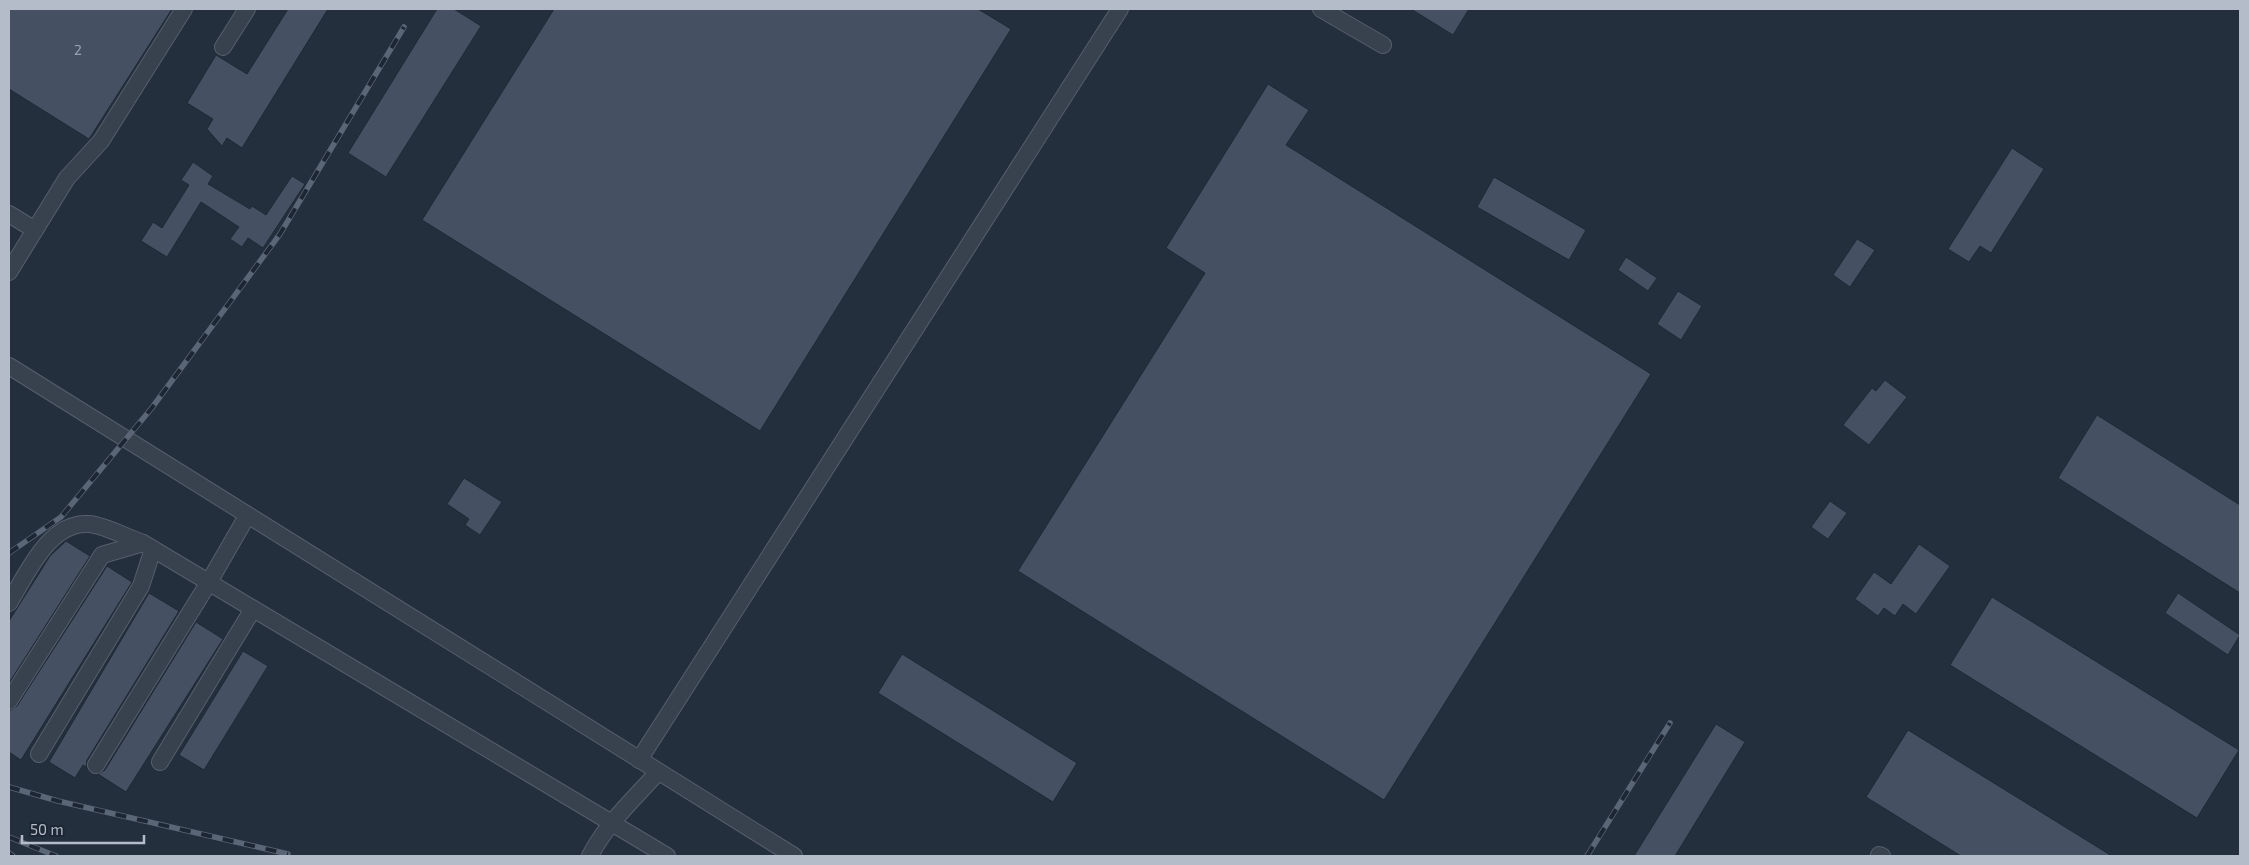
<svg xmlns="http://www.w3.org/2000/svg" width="2249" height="865" font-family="'Exo 2',sans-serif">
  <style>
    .building { fill: #455162; stroke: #1f2835 }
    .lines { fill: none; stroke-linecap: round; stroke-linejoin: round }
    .minor-casing { stroke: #565f6c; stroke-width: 18 }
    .minor { stroke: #38414e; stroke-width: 16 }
    .rail-casing { stroke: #5a6575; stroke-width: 5.5 }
    .rail { stroke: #1d2633; stroke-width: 4; stroke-dasharray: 11; stroke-linecap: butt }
    .labels { text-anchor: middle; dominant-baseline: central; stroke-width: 4; stroke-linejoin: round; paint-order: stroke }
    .number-label { font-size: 14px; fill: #98a1af }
  </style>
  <rect width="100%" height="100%" fill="#242f3e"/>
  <g class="building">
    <path d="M9 9H172L89 139 9 89Z"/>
    <path d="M288 9H328L242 148 227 138 222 146 207 129 213 119 187 103 216 55 247 74Z"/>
    <path d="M437 9H454L481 26 386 177 348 153Z"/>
    <path d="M554 9H978L1011 29 760 431 422 220Z"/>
    <path d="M1411 9H1469L1453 35Z"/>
    <path d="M1268 84 1309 110 1286 145 1651 374 1384 800 1018 571 1205 273 1166 248Z"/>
    <path d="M2012 148 2044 169 1991 253 1980 246 1969 262 1948 249Z"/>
    <path d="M193 162 213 176 208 184 250 209 252 206 266 215 292 176 305 184 263 248 248 238 242 247 230 239 239 227 201 202 167 257 141 241 153 222 162 228 189 185 181 180Z"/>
    <path d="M1494 177 1586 230 1569 260 1477 207Z"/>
    <path d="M1857 239 1875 250 1850 287 1833 275Z"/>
    <path d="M1626 257 1657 278 1648 291 1618 270Z"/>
    <path d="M1678 291 1702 306 1681 340 1657 324Z"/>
    <path d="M1885 380 1907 397 1869 445 1843 425 1872 388 1876 391Z"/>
    <path d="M2097 415 2240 505V593L2058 478Z"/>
    <path d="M464 478 502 502 480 535 465 525 469 519 447 504Z"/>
    <path d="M1830 501 1847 513 1828 539 1811 527Z"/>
    <path d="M66 541 90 556 9 683V621L50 556Z"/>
    <path d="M1919 544 1950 566 1916 614 1903 604 1895 616 1884 608 1878 616 1855 599 1874 572 1891 584Z"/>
    <path d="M107 566 132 582 21 760 9 752V711L17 706Z"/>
    <path d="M149 593 179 611 87 760 86 767 83 765 75 778 49 762Z"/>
    <path d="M2178 593 2240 635 2228 655 2165 613Z"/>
    <path d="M1992 597 2239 750 2197 818 1950 665Z"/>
    <path d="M196 622 223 639 126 792 98 774 105 770Z"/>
    <path d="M243 651 268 666 204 770 179 755Z"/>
    <path d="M902 654 1077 763 1053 802 878 693Z"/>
    <path d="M1716 724 1745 742 1675 856H1634Z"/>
    <path d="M1908 730 2112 856H1961L1866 797Z"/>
  </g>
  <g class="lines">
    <defs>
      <g id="minor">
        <path d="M1321 9 1383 45"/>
        <path d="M223 47 247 9"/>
        <path d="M9 214 35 230"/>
        <path d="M9 272 67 178 101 141 184 9"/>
        <path d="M9 366 794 856"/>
        <path d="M9 603C27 574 49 521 89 524 104 525 128 538 143 543L667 856"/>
        <path d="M9 701 102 555 143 543"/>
        <path d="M39 754 141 586 153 549"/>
        <path d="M639 760 1120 9"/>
        <path d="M160 762 253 609"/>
        <path d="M96 765 209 582 247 516"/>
        <path d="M1879 855 1882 856"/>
        <path d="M590 856C606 824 634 799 658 772"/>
      </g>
    </defs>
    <use href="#minor" class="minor-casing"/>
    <use href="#minor" class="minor"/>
    <defs>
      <g id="rail">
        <path d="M9 553 61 517 151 409 280 234 404 27"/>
        <path d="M9 787 58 801 288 854"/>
        <path d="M9 837 56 856"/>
        <path d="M9 853 13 856"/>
        <path d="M1587 856 1670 723"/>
      </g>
    </defs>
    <use href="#rail" class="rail-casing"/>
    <use href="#rail" class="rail"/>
  </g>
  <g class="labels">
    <g class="number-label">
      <text x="78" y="49">2</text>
    </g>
  </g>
  <rect width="2249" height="865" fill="none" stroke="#b4bcc9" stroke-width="20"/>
  <path d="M22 835v8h122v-8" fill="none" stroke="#b4bcc9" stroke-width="2.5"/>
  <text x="30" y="835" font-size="15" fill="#b4bcc9" stroke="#1d2633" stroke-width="4" paint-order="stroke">50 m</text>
</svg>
